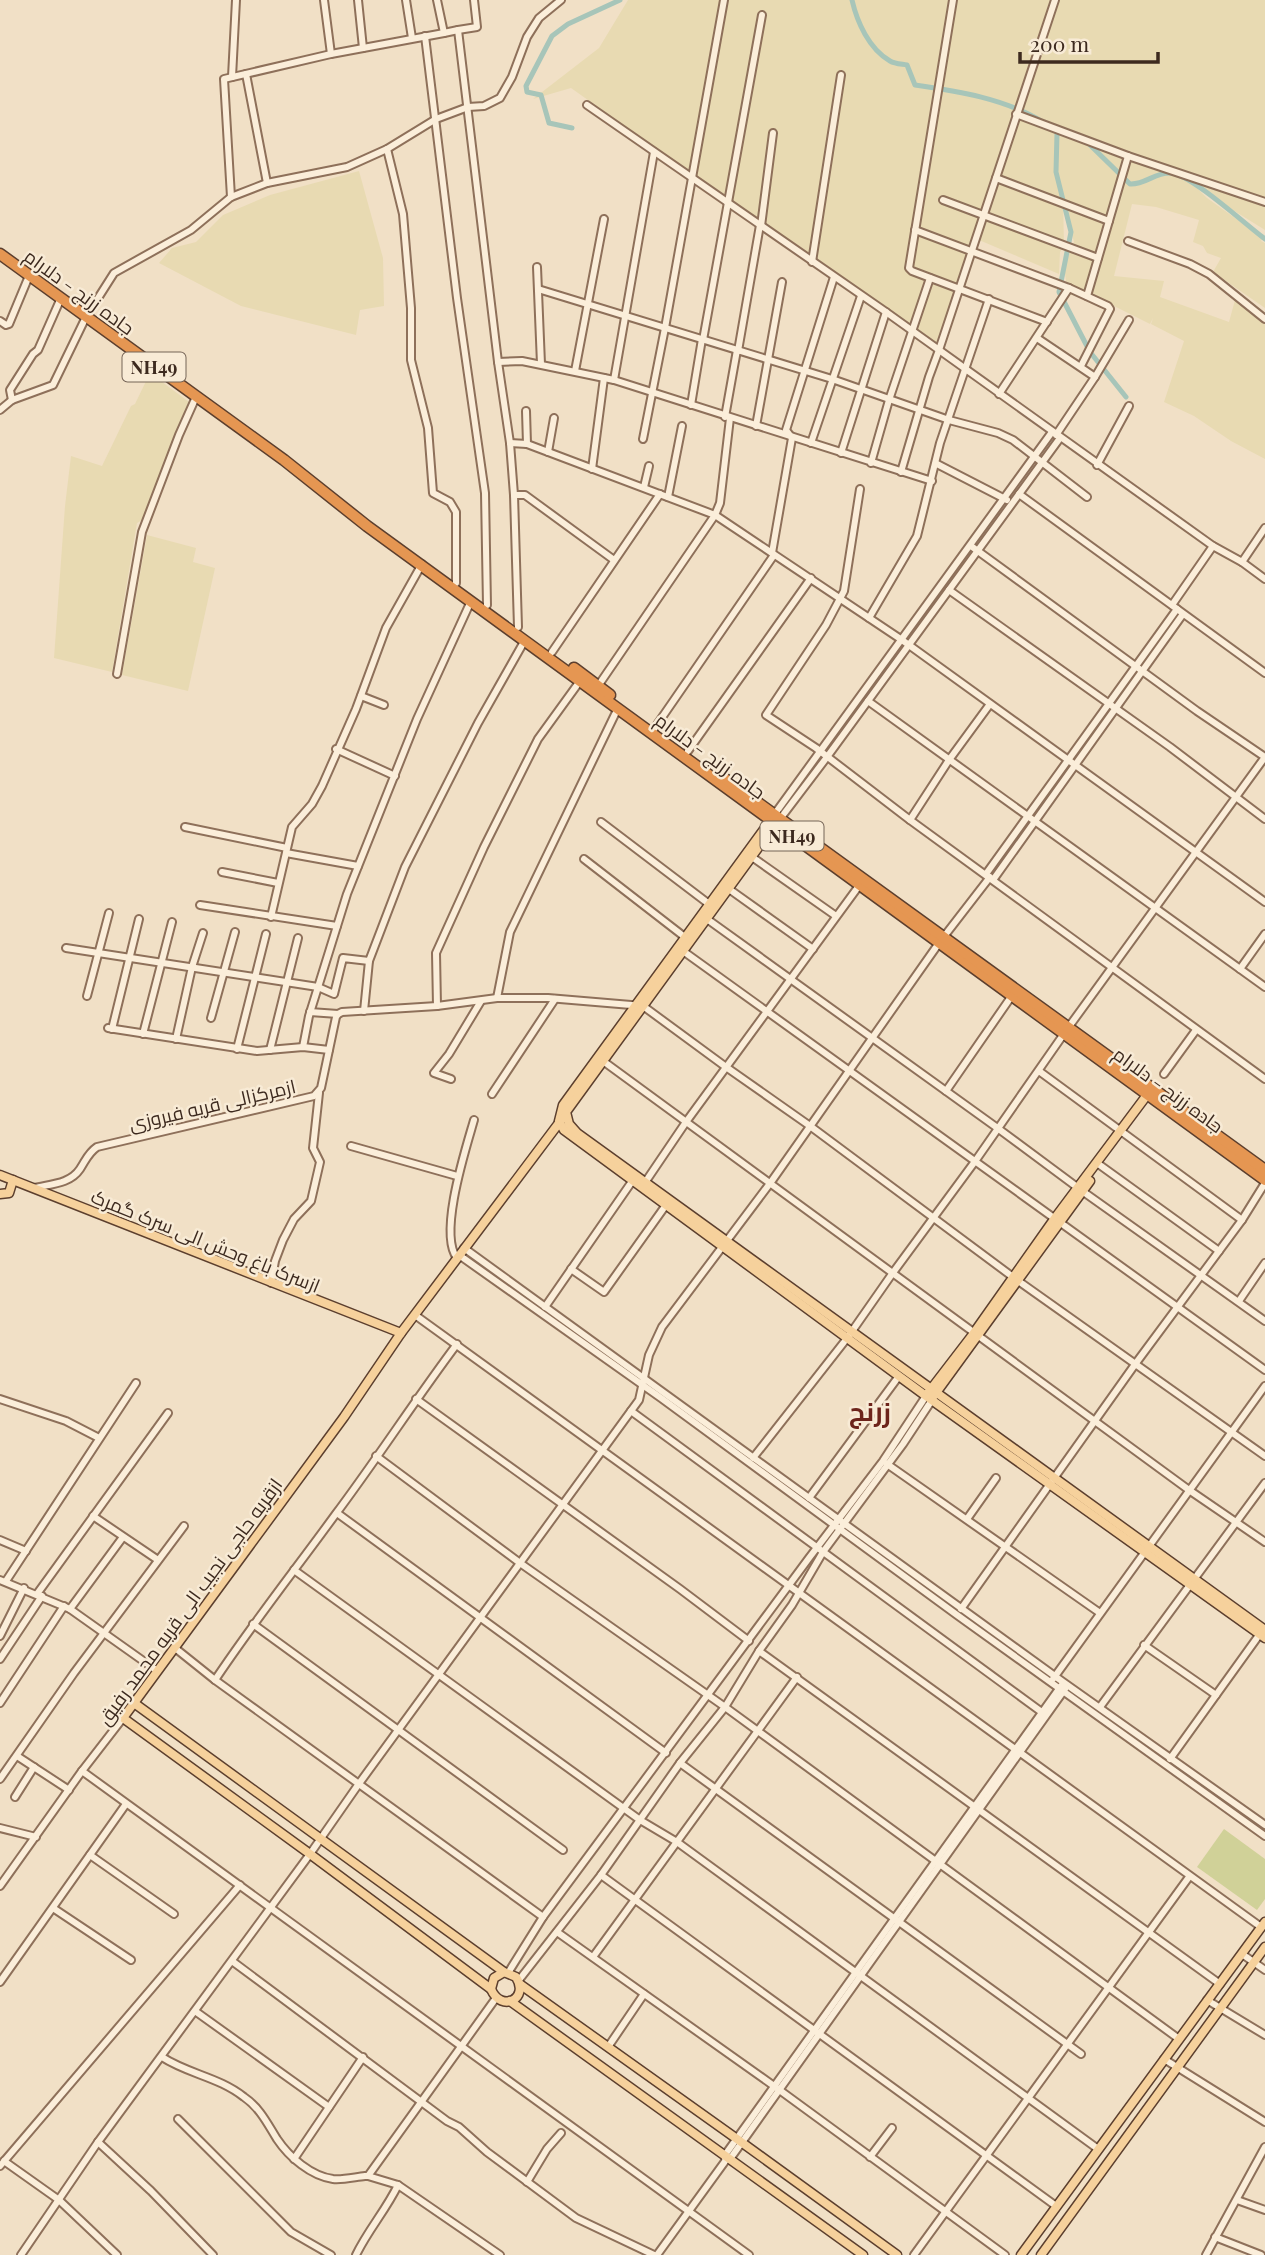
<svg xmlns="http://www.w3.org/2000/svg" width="1265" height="2255" font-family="'Playfair Display',Cairo,serif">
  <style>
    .farmland { fill: #e8dab2 }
    .green { fill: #d0d198 }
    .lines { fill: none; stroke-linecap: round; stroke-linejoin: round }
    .canal { stroke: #a7c5b9; stroke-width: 5 }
    .minor-casing { stroke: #8e705a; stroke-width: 10 }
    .major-casing { stroke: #5c3f2e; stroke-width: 11 }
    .highway-casing { stroke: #5c3f2e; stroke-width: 13 }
    .minor { stroke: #fbeeda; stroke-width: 6 }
    .major { stroke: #f6d19c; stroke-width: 8 }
    .highway { stroke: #e59652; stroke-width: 10 }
    .labels { text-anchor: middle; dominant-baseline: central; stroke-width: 5; stroke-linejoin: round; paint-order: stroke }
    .shield { fill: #f8ebd6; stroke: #756456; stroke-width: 2 }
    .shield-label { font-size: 18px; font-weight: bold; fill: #3d2a1f }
    .street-label { font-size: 19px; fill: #3d2a1f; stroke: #f8ebd6 }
    .district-label { font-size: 26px; font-weight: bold; fill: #6d241b; stroke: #f8ebd6 }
  </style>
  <rect width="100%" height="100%" fill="#f1e0c6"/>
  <g class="farmland">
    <path d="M628 0H1055L1014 111 939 349 571 88 533 99 599 48Z"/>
    <path d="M1058 0H1265V230L1196 187 1207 198 1263 238 1261 241 1265 243V308L1213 272 1221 258 1207 253 1203 246 1193 242 1199 220 1156 207 1132 204 1114 276 1164 281 1160 297 1229 322 1235 300 1244 303 1265 319V459L1231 441 1194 416 1164 402 1184 341 1151 324 1153 318 1150 324 1112 305 1068 294 1064 267 1074 242 1063 200 1064 246 1060 252 1059 274 979 240 1021 113 1043 121 1021 110Z"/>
    <path d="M359 171 383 258 384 306 360 310 356 335 241 306 159 263 172 248 196 242 223 215 270 195Z"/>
    <path d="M150 373 189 402 142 520 137 523 112 672 54 658 65 506 71 456 102 466 131 406 135 404Z"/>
    <path d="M147 535 196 548 193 562 215 568 188 691 122 675Z"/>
  </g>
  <path class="green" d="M1224 1829 1265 1859V1899L1257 1910 1197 1867Z"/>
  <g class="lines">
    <g class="canal">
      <path d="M852 0C857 22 869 49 890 61 895 64 902 64 907 65L915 85C958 91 1006 99 1043 122"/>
      <path d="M572 128 549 123 541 95 527 92 526 86 552 36 568 24 620 0"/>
      <path d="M1057 133 1056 172 1071 232 1059 292 1090 352 1126 397"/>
      <path d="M1089 144 1130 184C1145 185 1155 172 1171 173 1192 175 1246 225 1265 239"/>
    </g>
    <defs>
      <g id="minor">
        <path d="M324 0 331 54"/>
        <path d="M358 0 363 48"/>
        <path d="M406 0 412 38"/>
        <path d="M437 0 444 33 458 30 498 362 510 443 514 495 518 627"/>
        <path d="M953 0 909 268 912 271 1047 322"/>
        <path d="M458 30 477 27 474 0"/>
        <path d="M425 36 457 298 485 493 487 605"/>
        <path d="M246 74 267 183"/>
        <path d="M232 77 236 0"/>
        <path d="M587 105 886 312 1213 546 1242 562 1265 579"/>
        <path d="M1016 114 1128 156 1265 202"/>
        <path d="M387 149 403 214 411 308V360L428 428 433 493 450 502 456 512V583"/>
        <path d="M996 178 1109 221"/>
        <path d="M231 197 224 79 331 54 444 33"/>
        <path d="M943 200 1098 258"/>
        <path d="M761 226 773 133"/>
        <path d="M915 230 1069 288 1108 306 1110 309 1081 366"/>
        <path d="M1128 241 1190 264 1209 274 1265 319"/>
        <path d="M812 262 841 75"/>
        <path d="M537 267 541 364"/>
        <path d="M538 289 832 379 949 420 998 433 1013 440 1087 497"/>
        <path d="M1087 296 1128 156"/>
        <path d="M0 321 6 325 9 324 29 276"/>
        <path d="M1037 338 1095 377"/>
        <path d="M703 340 762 15"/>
        <path d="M738 351 760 225"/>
        <path d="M498 362 522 361 614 380 932 481"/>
        <path d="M575 371 604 219"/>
        <path d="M614 380 654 152"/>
        <path d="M999 394 1069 288"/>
        <path d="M12 400 10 390 33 354 38 350 61 298"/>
        <path d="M691 405 702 339"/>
        <path d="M0 410 12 400 53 385 86 317 114 273 191 230 231 197 267 183 347 167 387 149 436 119 468 107 484 106 500 98 512 77 527 37 539 18 561 0"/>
        <path d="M526 411 527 444"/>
        <path d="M725 417 737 350"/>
        <path d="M756 426 782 282"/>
        <path d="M1056 435 1095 377 1129 320"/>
        <path d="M643 439 665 328 724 0"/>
        <path d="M510 443 527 444 715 515 902 640 1265 902"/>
        <path d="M811 443 861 296"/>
        <path d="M548 452 554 418"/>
        <path d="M841 453 886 312"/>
        <path d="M871 463 889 400 930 278"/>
        <path d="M937 464 1007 500"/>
        <path d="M1097 465 1129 406"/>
        <path d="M592 469 604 378"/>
        <path d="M901 472 929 377 939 350 1055 0"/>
        <path d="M644 487 649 466"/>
        <path d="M860 489 844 591 826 625 766 715 816 748 910 820 1265 1079"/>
        <path d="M1019 494 1265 673"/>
        <path d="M514 495H525L614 560"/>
        <path d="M668 497 682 426"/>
        <path d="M772 553 792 438 786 430 834 277"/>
        <path d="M1242 562 1265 528"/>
        <path d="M949 590 1170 747 1265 819"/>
        <path d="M1172 605 1213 546"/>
        <path d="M869 618 917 536 940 443 989 299"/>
        <path d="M552 652 660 494"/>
        <path d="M117 674 142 532 179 435 196 397"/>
        <path d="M598 686 715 515 720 503 730 418"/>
        <path d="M361 696 384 705"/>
        <path d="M868 701 1265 987"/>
        <path d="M654 729 774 555"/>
        <path d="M336 749 395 776"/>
        <path d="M688 751 811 578"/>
        <path d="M774 815 1052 432"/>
        <path d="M780 819 827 757 1060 438"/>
        <path d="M910 820 949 760 990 704"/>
        <path d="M601 822 709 904"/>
        <path d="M185 827 287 848"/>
        <path d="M286 853 358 866"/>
        <path d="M752 857 836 916"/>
        <path d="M584 859 686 938"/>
        <path d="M222 872 278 883"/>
        <path d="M986 874 1177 609"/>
        <path d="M993 880 1183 614"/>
        <path d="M729 889 813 949"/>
        <path d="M200 905 337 926"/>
        <path d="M271 917 292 827 312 804 322 786 356 709 386 628 422 564"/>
        <path d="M707 919 996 1127 1085 1193 1265 1321"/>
        <path d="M66 948 318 987 334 994 343 958 369 961"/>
        <path d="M683 951 1265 1370"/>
        <path d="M1240 969 1265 934"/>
        <path d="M87 996 109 913"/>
        <path d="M497 998 510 932 618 708"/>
        <path d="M437 1006 436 953 484 847 538 739 580 681"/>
        <path d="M364 1011 369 961 405 867 478 723 525 640"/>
        <path d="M310 1012 338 1014"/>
        <path d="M211 1018 235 932"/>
        <path d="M108 1028 257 1051 303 1047 329 1050"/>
        <path d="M112 1029 139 919"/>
        <path d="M143 1034 172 922"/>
        <path d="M176 1039 192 967 203 933"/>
        <path d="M303 1047 309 1016 347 894 417 719 471 601"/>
        <path d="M237 1049 266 934"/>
        <path d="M270 1050 298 938"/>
        <path d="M603 1061 1189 1490 1265 1542"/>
        <path d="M1039 1071 1242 1220"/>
        <path d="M1164 1074 1196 1030"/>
        <path d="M451 1079 434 1073 449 1054 481 1001"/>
        <path d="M946 1091 1011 997"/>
        <path d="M492 1094 555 999"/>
        <path d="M351 1146 457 1176"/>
        <path d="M1097 1163 1219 1251"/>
        <path d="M644 1184 686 1122 861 883"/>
        <path d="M34 1188C51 1184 70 1184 80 1169 86 1160 88 1153 97 1147L314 1096 321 1088 336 1017 338 1014 342 1012 437 1006 497 998H548L643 1006 726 1067 810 1126 1017 1280 1265 1456"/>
        <path d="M464 1248 1063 1682 1265 1825"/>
        <path d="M459 1255 661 1398 957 1615 1265 1836"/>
        <path d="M457 1258C438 1234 466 1148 474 1120"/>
        <path d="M571 1269 604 1292 666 1205"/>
        <path d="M271 1283 275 1261 283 1240 294 1219 311 1201 320 1162 313 1148 319 1093"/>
        <path d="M1239 1301 1265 1263"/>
        <path d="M545 1307 633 1180"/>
        <path d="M415 1315 1261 1927"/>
        <path d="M0 1399 66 1421 99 1438"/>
        <path d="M416 1399 680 1589 749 1641"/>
        <path d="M631 1411 1043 1713"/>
        <path d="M376 1456 520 1563 725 1707 1179 2039"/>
        <path d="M753 1458 848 1337 892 1274 976 1160 1068 1028 1265 757 1197 711 971 546"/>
        <path d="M887 1464 1100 1613"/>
        <path d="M809 1498 899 1376"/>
        <path d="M337 1513 666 1753"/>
        <path d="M93 1516 158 1560"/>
        <path d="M967 1519 996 1478"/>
        <path d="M0 1540 26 1551"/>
        <path d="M294 1570 640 1820 677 1842 1098 2149"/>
        <path d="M0 1580 70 1609 156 1670"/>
        <path d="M6 1581 136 1383"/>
        <path d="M37 1594 168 1413"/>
        <path d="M70 1609 123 1537"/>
        <path d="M961 1609 1136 1363 1242 1220 1265 1183"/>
        <path d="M253 1624 563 1850"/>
        <path d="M0 1636 24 1588"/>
        <path d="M1144 1645 1216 1695"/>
        <path d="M175 1648 215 1680 543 1917"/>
        <path d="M759 1651 1220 1984"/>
        <path d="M0 1659 42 1596"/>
        <path d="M1053 1679 1265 1386"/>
        <path d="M215 1680C253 1623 295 1570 335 1515 377 1459 415 1400 457 1344"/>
        <path d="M0 1703 64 1606"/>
        <path d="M1100 1707 1265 1483"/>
        <path d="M17 1756 69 1790"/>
        <path d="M1170 1759 1262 1631"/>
        <path d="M680 1763 1081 2054"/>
        <path d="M82 1771 749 2255"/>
        <path d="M0 1779 74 1673 184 1526"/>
        <path d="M15 1797 34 1767"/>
        <path d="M0 1828 36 1837"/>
        <path d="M90 1855 174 1914"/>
        <path d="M601 1875 1056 2206"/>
        <path d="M0 1886 82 1771 123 1718"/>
        <path d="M53 1908 131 1960"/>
        <path d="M557 1932 774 2086 1005 2255"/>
        <path d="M1242 1954 1265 1970"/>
        <path d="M593 1957 797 1677"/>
        <path d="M232 1961 447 2121 459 2127 487 2152 576 2218 654 2255"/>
        <path d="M508 1973 543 1917 809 1558 883 1461 926 1396"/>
        <path d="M519 1980 601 1875 680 1763 725 1707 759 1651 792 1605 823 1552 903 1444 932 1400"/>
        <path d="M0 1982 126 1804"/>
        <path d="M1207 2000 1265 2035"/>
        <path d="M195 2011 329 2107"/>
        <path d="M608 2047 644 1994"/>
        <path d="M162 2057C188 2074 219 2077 244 2097 260 2108 267 2123 277 2139 289 2157 311 2176 333 2179 343 2180 355 2177 365 2176H368L496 1998"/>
        <path d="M1164 2059 1265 2122"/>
        <path d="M178 2119 291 2232 331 2255"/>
        <path d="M98 2142 151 2191 213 2255"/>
        <path d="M870 2157 892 2128"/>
        <path d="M725 2158V2155L1061 1686"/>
        <path d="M294 2159 363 2057"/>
        <path d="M4 2161 59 2200 117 2255"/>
        <path d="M0 2166 240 1885"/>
        <path d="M368 2176 398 2185 500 2255"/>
        <path d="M527 2182 547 2149 561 2133"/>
        <path d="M1237 2200 1265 2210"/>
        <path d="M1215 2237 1261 2255"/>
        <path d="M21 2255 98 2142 310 1854 358 1785 639 1400 649 1355 662 1327 771 1182 939 943 990 877"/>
        <path d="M356 2255C368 2230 386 2210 398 2185"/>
        <path d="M657 2255 726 2160 730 2159 750 2131 1065 1689"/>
        <path d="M914 2255 1189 1877"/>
        <path d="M1206 2255 1265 2147"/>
      </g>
      <g id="major">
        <path d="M773 817 563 1105 559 1121 564 1130 926 1396 1265 1638"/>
        <path d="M779 819 566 1112 569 1124 577 1133 1265 1630"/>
        <path d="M0 1175 401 1333"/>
        <path d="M0 1194 9 1193 13 1180"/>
        <path d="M928 1393 971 1337 1055 1218 1150 1091"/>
        <path d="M933 1397 1090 1181"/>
        <path d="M134 1703 504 1972 516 1977C530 1999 501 2013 491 1989L494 1978 504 1972"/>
        <path d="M521 1985 737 2139 897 2255"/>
        <path d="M491 1989 310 1854 123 1718 344 1417 401 1333 562 1119"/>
        <path d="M510 2001 863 2255"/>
        <path d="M1021 2255 1265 1922"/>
        <path d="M1041 2255 1265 1947"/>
      </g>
      <g id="highway">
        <path d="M0 254 284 460 367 526 1265 1180"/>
        <path d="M574 668 610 695"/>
        <path d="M721 776 1265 1170"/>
      </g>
    </defs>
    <use href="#minor" class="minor-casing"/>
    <use href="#major" class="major-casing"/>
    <use href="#highway" class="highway-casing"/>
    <use href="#minor" class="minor"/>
    <use href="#major" class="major"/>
    <use href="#highway" class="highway"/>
  </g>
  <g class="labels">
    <g class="shield">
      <rect x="122.5" y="352.5" width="63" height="29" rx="5"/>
      <rect x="760.5" y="821.5" width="63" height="29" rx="5"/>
    </g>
    <g class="shield-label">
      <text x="154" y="367">NH49</text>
      <text x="792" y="836">NH49</text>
    </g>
    <g class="street-label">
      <text transform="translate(80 291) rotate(36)">جاده زرنج - دلارام</text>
      <text transform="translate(711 755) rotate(36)">جاده زرنج - دلارام</text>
      <text transform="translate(1169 1089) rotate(36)">جاده زرنج - دلارام</text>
      <text transform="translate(212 1104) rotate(-13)">ازمرکزالی قریه فیروزی</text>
      <text transform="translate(206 1240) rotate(22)">ازسرک باغ وحش الی سرک گمرک</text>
      <text transform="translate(189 1601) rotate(-54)">ازقریه حاجی نجیب الی قریه محمد رفیق</text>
    </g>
    <g class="district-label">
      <text x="870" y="1410">زرنج</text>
    </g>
  </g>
  <path d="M1020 52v10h138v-10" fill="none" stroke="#3d2a1f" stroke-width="3.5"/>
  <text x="1030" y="52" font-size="21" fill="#3d2a1f" stroke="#f8ebd6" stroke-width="5" paint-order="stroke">200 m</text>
</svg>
